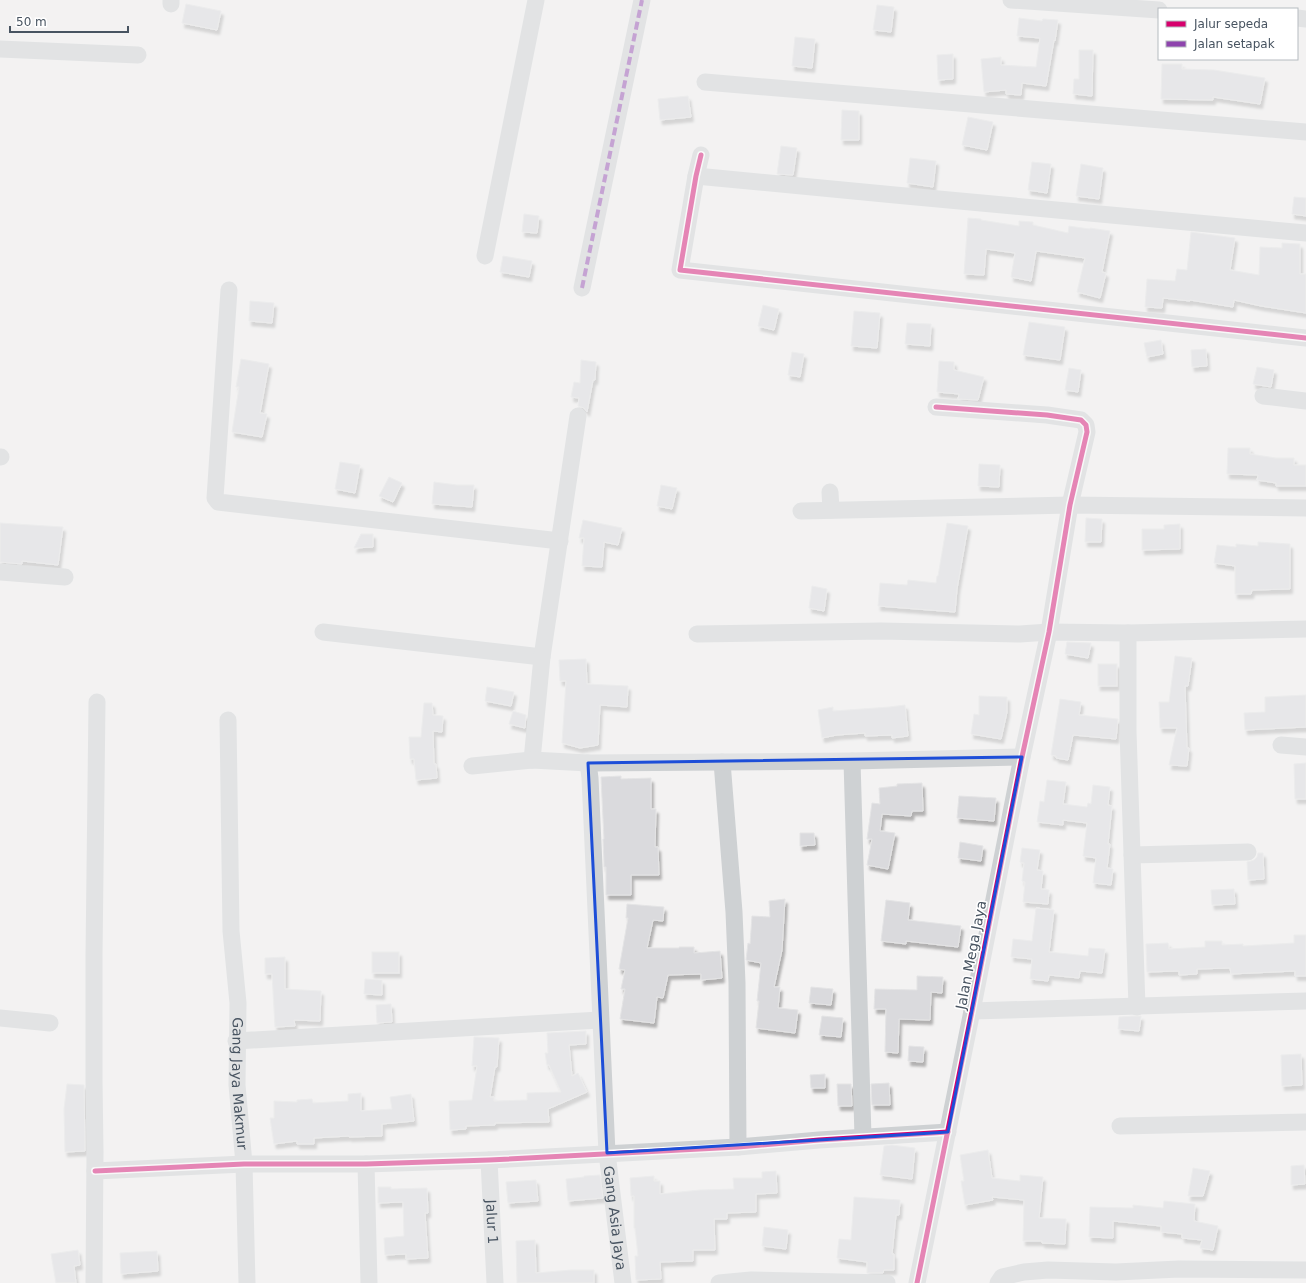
<svg xmlns="http://www.w3.org/2000/svg" width="1306" height="1283" font-family="'DejaVu Sans',sans-serif">
  <style>
    .building { fill: #dadadd; stroke: #e4e4e5; filter: url(#shadow) }
    .lines { fill: none; stroke-linecap: round; stroke-linejoin: round }
    .street { stroke: #ced1d3; stroke-width: 17 }
    .quiet { stroke: #8e44ad; stroke-width: 4; stroke-dasharray: 8 4; stroke-linecap: butt }
    .cycleway-casing { stroke: #fff; stroke-width: 8 }
    .cycleway { stroke: #d6006c; stroke-width: 5 }
    .marked { fill: none; stroke: #1d4ed8; stroke-width: 3; stroke-linejoin: round }
    .labels { text-anchor: middle; dominant-baseline: central; stroke-width: 3; stroke-linejoin: round; paint-order: stroke }
    .street-label { font-size: 14px; fill: #485461; stroke: #fff }
  </style>
  <defs>
    <filter id="shadow"><feDropShadow dx="2.5" dy="4.5" stdDeviation="1" flood-color="#0004"/></filter>
  </defs>
  <rect width="100%" height="100%" fill="#f3f2f2"/>
  <g class="building">
    <path d="M186 4 221 11 217 30 182 23Z"/>
    <path d="M877 5 894 7 891 32 873 30Z"/>
    <path d="M1019 18 1042 21 1043 19 1058 20 1055 41 1054 40 1046 86 1022 83 1021 95 1006 94V90L984 92 981 59 1001 57V65L1036 67 1040 38 1017 36Z"/>
    <path d="M795 37 815 39 812 68 792 66Z"/>
    <path d="M1079 50H1093L1092 96 1073 94 1074 79H1079Z"/>
    <path d="M953 54V79L938 80 937 55Z"/>
    <path d="M1162 64H1182V69L1214 70 1265 78 1260 104 1213 97V100L1161 99Z"/>
    <path d="M688 96 691 117 660 120 658 99Z"/>
    <path d="M842 110 859 111V140H841Z"/>
    <path d="M968 117 993 122 987 150 962 145Z"/>
    <path d="M781 146 797 148 793 175 777 174Z"/>
    <path d="M910 158 936 161 933 187 907 183Z"/>
    <path d="M1032 162 1051 164 1047 193 1028 190Z"/>
    <path d="M1081 164 1103 168 1099 199 1076 196Z"/>
    <path d="M1294 197 1306 198V216L1292 214Z"/>
    <path d="M524 214 539 216 537 233 522 232Z"/>
    <path d="M968 218 981 219V220L1019 226V221L1033 222V225L1068 233 1069 226 1090 229V228L1110 231 1102 272 1106 273 1100 298 1077 292 1085 258 1036 251 1031 281 1011 277 1015 253 986 249 984 275 964 274Z"/>
    <path d="M1191 232 1235 238 1230 270 1259 275 1260 247 1282 248V243L1300 244V274H1306V313L1261 306 1234 300 1233 307 1190 300V301L1163 298 1162 308 1145 307 1147 279 1175 281 1177 269 1187 270Z"/>
    <path d="M503 256 532 261 529 277 500 272Z"/>
    <path d="M250 301 274 303 272 323 249 321Z"/>
    <path d="M763 305 779 309 774 330 758 326Z"/>
    <path d="M854 311 880 313 877 348 851 346Z"/>
    <path d="M1029 322 1065 327 1060 360 1023 355Z"/>
    <path d="M907 323 931 324 930 346 905 344Z"/>
    <path d="M1161 340 1163 354 1147 357 1144 343Z"/>
    <path d="M1206 349 1207 366 1192 367 1191 350Z"/>
    <path d="M792 352 804 354 800 377 788 375Z"/>
    <path d="M241 359 269 364 260 413 267 414 262 437 232 432 239 387H236Z"/>
    <path d="M581 360 596 362 595 380H593L587 412 584 408 578 406 579 398 571 397 574 382 580 383Z"/>
    <path d="M939 361 954 362V370L984 377 978 400 958 399 959 394 937 392Z"/>
    <path d="M1257 367 1274 370 1271 387 1253 384Z"/>
    <path d="M1069 368 1081 370 1078 392 1065 390Z"/>
    <path d="M1228 448H1250V454L1276 458H1294V465H1306V486H1276V483L1257 480 1258 475 1227 474Z"/>
    <path d="M340 462 360 465 355 493 335 489Z"/>
    <path d="M979 464 1000 465 999 487 978 486Z"/>
    <path d="M389 477 402 483 393 502 379 496Z"/>
    <path d="M434 482 457 485H474L472 507 432 504Z"/>
    <path d="M661 485 677 488 672 509 657 506Z"/>
    <path d="M1086 518 1102 519 1101 542H1085Z"/>
    <path d="M583 520 622 528 618 545 604 542 602 567 582 566 584 538H579Z"/>
    <path d="M0 523 63 527 58 565 22 561V564L0 562Z"/>
    <path d="M947 523 968 526 957 589 955 612 878 606 880 583 907 585 908 580 936 583 937 576H938Z"/>
    <path d="M1180 524V549L1142 550V529H1164V525Z"/>
    <path d="M361 534H373V547L354 548Z"/>
    <path d="M1258 542 1290 544V589L1252 590 1251 594H1235V566L1214 563 1217 545 1236 547V544L1258 546Z"/>
    <path d="M812 586 827 589 824 611 809 608Z"/>
    <path d="M1067 642 1091 643 1088 658 1065 654Z"/>
    <path d="M1175 656 1192 658 1188 686H1185L1187 748H1189L1187 766 1169 765 1177 728H1160L1159 702H1169Z"/>
    <path d="M586 659 587 684 628 686 627 707 600 705 598 745 580 748 562 743 566 681H560L559 660Z"/>
    <rect x="1098" y="664" width="19" height="22"/>
    <path d="M487 687 514 692 511 706 485 701Z"/>
    <path d="M1306 695V727L1245 730 1244 713 1265 712V697Z"/>
    <path d="M979 696 1007 697V712L1001 739 971 734 974 714 979 715Z"/>
    <path d="M1060 699 1081 702 1079 715 1118 719 1116 739 1073 735 1068 760 1056 758V756L1051 755Z"/>
    <path d="M424 703H432L433 715 443 716 442 732 433 731 434 764H436L437 778 416 780 414 759H410L409 737H421Z"/>
    <path d="M905 705 908 736 892 738V735L865 736V733L837 735 822 738 818 710 833 707V711L889 707Z"/>
    <path d="M513 711 526 715 525 728 509 724Z"/>
    <path d="M1306 763V799H1295L1294 764Z"/>
    <path d="M621 776V779L651 778V809H656L655 847H658L659 875H631V895H606V867H604V862L603 839H604L601 777Z"/>
    <path d="M1047 780 1066 782 1063 804 1087 807 1088 803 1091 804 1093 785 1110 787 1108 805 1112 806 1108 844H1110L1107 868 1113 869 1111 885 1093 883 1096 858 1083 856 1087 823 1063 820V825L1037 822 1040 801 1044 802Z"/>
    <path d="M922 783 923 811H912L911 816 882 814 880 831 895 833 888 869 867 865 872 839H867L872 803 880 804 879 788 897 786V784Z"/>
    <path d="M959 796 996 798 994 821 957 818Z"/>
    <path d="M800 833H814L815 845 800 846Z"/>
    <path d="M960 842 983 846 981 861 958 858Z"/>
    <path d="M1022 848 1040 850 1037 870 1043 871 1041 889 1049 890 1048 904 1023 902 1025 882 1022 881 1024 863 1020 862Z"/>
    <path d="M1258 853H1263L1264 879 1248 880 1247 862 1254 860 1257 857Z"/>
    <path d="M1234 889 1235 904 1212 905 1211 890Z"/>
    <path d="M785 899 782 950 774 987H780L778 1008 798 1010 795 1033 756 1028 759 1001H757L761 963 746 960 748 943 750 944 752 916 770 917 769 901Z"/>
    <path d="M886 900 910 903 908 920 961 926 958 947 906 941V944L881 941Z"/>
    <path d="M627 904 664 907 663 921 653 920 647 948H679V947H694V953L720 951 722 978 701 980V974L668 975 663 998 657 997 654 1023 620 1019 625 989H621L625 970 619 969 628 918H626Z"/>
    <path d="M1036 908 1054 910 1049 952 1088 956 1089 948 1105 949 1102 973 1080 971 1079 978 1049 975 1048 981 1030 979 1032 959 1011 957 1013 939 1032 941Z"/>
    <path d="M1294 935H1306V976H1295V971L1231 974 1230 968 1197 969V974L1179 975V971L1147 972 1146 944 1168 943 1169 949 1205 947V941H1222V945L1243 944V946L1294 943Z"/>
    <rect x="372" y="952" width="27" height="21"/>
    <path d="M285 957V989L321 991 320 1021 294 1020 295 1026 275 1027 272 974H265V958Z"/>
    <path d="M917 976 943 977 942 993 931 992 930 1020 899 1019 898 1053 885 1052 886 1009H874L875 989 917 990Z"/>
    <path d="M365 979 382 980V995L364 994Z"/>
    <path d="M811 987 833 989 831 1005 809 1003Z"/>
    <path d="M391 1004 392 1022 377 1023 376 1005Z"/>
    <path d="M822 1016 843 1018 841 1037 819 1035Z"/>
    <path d="M1134 1016H1141L1139 1031 1118 1029 1119 1017Z"/>
    <path d="M586 1031V1044L569 1045 572 1076 578 1073 587 1092 548 1109 549 1122 495 1123V1125L466 1126V1129L450 1130 449 1101 472 1100 477 1066H472L474 1037 499 1038 497 1067H495L490 1097H494V1101L527 1100V1093L561 1092 549 1065H547L545 1053H548L547 1033Z"/>
    <path d="M909 1046 924 1047 923 1062 908 1061Z"/>
    <path d="M1301 1054 1302 1085 1282 1086 1281 1055Z"/>
    <path d="M825 1074V1088H811L810 1075Z"/>
    <path d="M889 1083 890 1105H872L871 1084Z"/>
    <path d="M67 1084 84 1085 85 1151 65 1152 64 1109Z"/>
    <path d="M837 1084H851L852 1106H838Z"/>
    <path d="M361 1093V1111L392 1109 390 1097 411 1094 414 1121 382 1124V1136L349 1137V1136L314 1138V1144H297V1141L274 1144 270 1118H274V1101L297 1102V1100L312 1099 313 1103 348 1101V1094Z"/>
    <path d="M892 1145 915 1148 912 1179 880 1175 884 1146Z"/>
    <path d="M988 1150 992 1178 1020 1181V1175L1043 1177 1039 1218 1066 1219 1065 1244 1042 1243V1241H1023L1024 1200 992 1197 993 1200 965 1205 961 1181H964L960 1155Z"/>
    <path d="M1304 1165 1305 1184 1291 1185V1166Z"/>
    <path d="M1193 1168 1210 1171 1203 1196H1188Z"/>
    <path d="M776 1171 777 1193 756 1194V1212L727 1213V1219H714L715 1250H693V1261L660 1262 661 1279 636 1280 635 1256H638L635 1228H634V1196H631L630 1178 654 1176V1181H660V1194L700 1190 734 1189 733 1178H762V1172Z"/>
    <path d="M600 1175 603 1198 568 1201 566 1179 584 1177V1176Z"/>
    <path d="M536 1180 538 1201 508 1203 506 1182Z"/>
    <path d="M378 1187H391V1189L427 1188 428 1213H425L428 1258 406 1259V1254L385 1255 384 1238 404 1236 403 1202 378 1203Z"/>
    <path d="M854 1197 900 1200 899 1215H896L892 1254H894V1270H884L883 1273H867V1262L837 1258 839 1239 851 1240Z"/>
    <path d="M1164 1201 1195 1204 1194 1221 1218 1226 1213 1250 1200 1248 1202 1240 1182 1238V1234L1161 1232V1226L1113 1221V1238L1089 1237 1090 1207 1133 1208V1205L1163 1208Z"/>
    <path d="M764 1227 788 1230 786 1249 762 1246Z"/>
    <path d="M535 1240 536 1273 571 1270H594V1283H517L516 1241Z"/>
    <path d="M78 1250 80 1265 74 1266 76 1283H56L51 1254Z"/>
    <path d="M157 1251 158 1271 121 1274 120 1253Z"/>
  </g>
  <g class="lines">
    <g class="street">
      <path d="M1011 0 1159 10"/>
      <path d="M171 4V0"/>
      <path d="M1297 18 1306 19"/>
      <path d="M0 49 138 55"/>
      <path d="M705 82 1306 132"/>
      <path d="M701 155 696 176 680 270 1306 338"/>
      <path d="M696 176 895 195 1306 233"/>
      <path d="M485 256 536 0"/>
      <path d="M582 288 642 0"/>
      <path d="M229 290 215 498 218 502 560 541"/>
      <path d="M1263 396 1306 401"/>
      <path d="M0 457H1"/>
      <path d="M830 492 831 510"/>
      <path d="M801 511 1070 505 1306 508"/>
      <path d="M0 572 65 577"/>
      <path d="M323 632 542 657"/>
      <path d="M1128 633V731L1137 1007"/>
      <path d="M697 634 881 631 1020 634 1049 632 1128 633 1306 629"/>
      <path id="s1" d="M228 720 231 931 238 1003 237 1085 244 1164 247 1283"/>
      <path d="M1281 745 1306 747"/>
      <path d="M532 760 542 657 578 416"/>
      <path d="M852 761 863 1137"/>
      <path d="M722 762 734 912 737 983 738 1147"/>
      <path id="s2" d="M588 763 590 778 607 1153 623 1283"/>
      <path d="M472 766 532 760 588 763 722 762 852 761 1022 757"/>
      <path d="M1132 855 1248 852"/>
      <path d="M972 1011 1306 1001"/>
      <path d="M0 1018 50 1023"/>
      <path d="M236 1041 600 1020"/>
      <path d="M1120 1126 1306 1122"/>
      <path id="s3" d="M489 1160 495 1283"/>
      <path d="M366 1164 369 1283"/>
      <path d="M95 1171 244 1164H366L489 1160 738 1147 819 1140 948 1132"/>
      <path d="M94 1283 95 1152 94 1079V956L97 702"/>
      <path d="M719 1283 751 1280 887 1283"/>
      <path d="M917 1283 972 1011 1022 757 1049 632 1070 505 1087 432 1086 425 1081 420 1047 415 936 407"/>
      <path d="M998 1283 1002 1277 1024 1272 1048 1270 1116 1272 1179 1269 1306 1270"/>
    </g>
    <path class="quiet" d="M582 288 642 0"/>
    <defs>
      <g id="cycleway">
        <path d="M701 155 696 176 680 270 1306 338"/>
        <path d="M95 1171 244 1164H366L489 1160 738 1147 819 1140 948 1132"/>
        <path d="M917 1283 972 1011 1022 757 1049 632 1070 505 1087 432 1086 425 1081 420 1047 415 936 407"/>
      </g>
    </defs>
    <use href="#cycleway" class="cycleway-casing"/>
    <use href="#cycleway" class="cycleway"/>
  </g>
  <path d="M0 0H1306V1283H0ZM1022 757 948 1132 607 1153 588 763Z" fill="#f3f2f2" fill-opacity=".55" fill-rule="evenodd"/>
  <path class="marked" d="M1022 757 948 1132 607 1153 588 763Z"/>
  <g class="labels">
    <g class="street-label">
      <text transform="translate(971 955) rotate(-79)">Jalan Mega Jaya</text>
      <text stroke="none"><textPath href="#s1" startOffset="364">Gang Jaya Makmur</textPath></text>
      <text stroke="none"><textPath href="#s2" startOffset="456">Gang Asia Jaya</textPath></text>
      <text stroke="none"><textPath href="#s3" startOffset="62">Jalur 1</textPath></text>
    </g>
  </g>
  <rect x="1158" y="8" width="140" height="52" fill="#ffffff" stroke="#b6bbc0"/>
  <rect x="1166" y="21" width="20" height="6" fill="#d6006c" stroke="#b6bbc0"/>
  <text x="1194" y="28" font-size="12" fill="#485461">Jalur sepeda</text>
  <rect x="1166" y="41" width="20" height="6" fill="#8e44ad" stroke="#b6bbc0"/>
  <text x="1194" y="48" font-size="12" fill="#485461">Jalan setapak</text>
  <path d="M10 26v6h118v-6" fill="none" stroke="#485461" stroke-width="2"/>
  <text x="16" y="26" font-size="12" fill="#485461" stroke="#ffffff" stroke-width="3" paint-order="stroke">50 m</text>
</svg>
